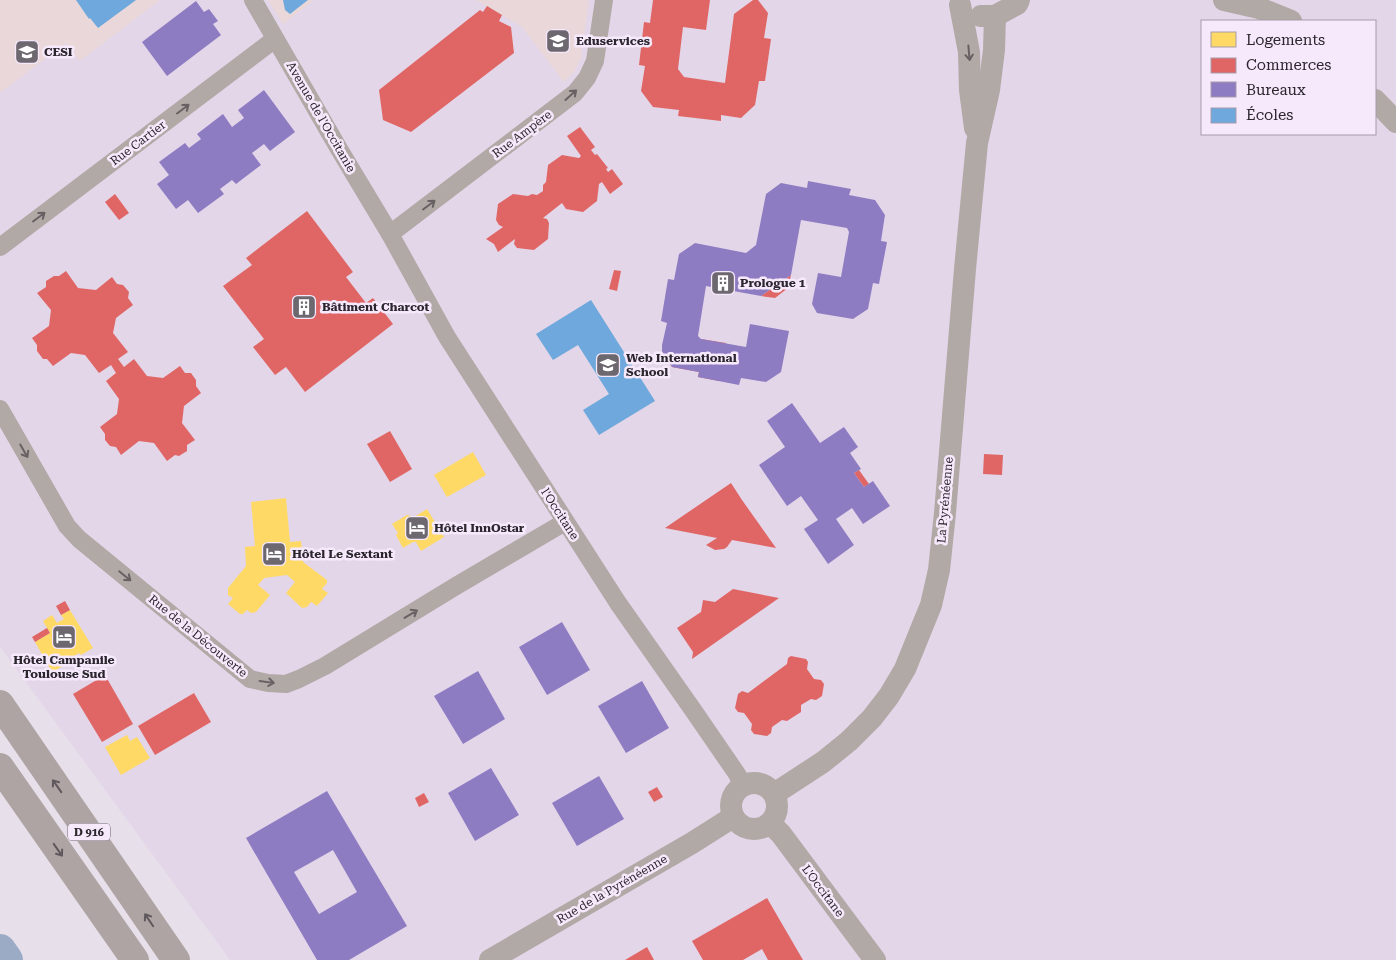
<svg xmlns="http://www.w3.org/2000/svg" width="1396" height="960" font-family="'Roboto Serif',serif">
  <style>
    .built { fill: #e3d6e8; fill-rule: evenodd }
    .education { fill: #e9d7d9 }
    .homes { fill: #ffd966 }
    .shops { fill: #e06666 }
    .offices { fill: #8e7cc3; fill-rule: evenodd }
    .schools { fill: #6fa8dc }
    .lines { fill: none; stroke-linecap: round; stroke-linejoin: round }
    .river { stroke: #9babc6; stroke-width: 32 }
    .minor { stroke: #b1a9a6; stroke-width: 18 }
    .tertiary { stroke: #b1a9a6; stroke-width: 22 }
    .trunk { stroke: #aea4a3; stroke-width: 28 }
    .oneway { stroke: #676163 }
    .oneway2 { stroke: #5f585c }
    .labels { text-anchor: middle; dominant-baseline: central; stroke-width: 5; stroke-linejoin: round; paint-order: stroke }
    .shield { fill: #f6e9fc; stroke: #68606b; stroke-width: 1 }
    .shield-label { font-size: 11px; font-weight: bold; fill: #2b262d }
    .poi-label { font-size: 12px; font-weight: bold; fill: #2b262d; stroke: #f6e9fc; text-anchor: start }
    .street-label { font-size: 12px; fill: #2b262d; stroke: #f6e9fc }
  </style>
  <rect width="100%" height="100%" fill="#e7e0ea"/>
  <path class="built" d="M0 0H1396V960H230L0 647ZM1202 21H1375V134H1202Z"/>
  <g class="education">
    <path d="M0 0H160L80 61 66 43 0 93Z"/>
    <path d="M268 0H314L283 24Z"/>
    <path d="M476 0H589L581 58 574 72 564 82 522 27Z"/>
  </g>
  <g class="homes">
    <path d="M473 452 486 475 447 497 434 475Z"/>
    <path d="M286 498 290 542 301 541 303 562 327 580V583L322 589 328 593 317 606 311 602 307 607 302 608 286 593 295 582 287 575 264 578 258 585 270 595 256 612 251 613 247 610 243 614H240L228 604 233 598 228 595V588L246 566 245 547 255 546 251 502Z"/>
    <path d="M427 509 444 537 421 551 416 542H413L403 548 396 535 398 533 392 524 407 515 417 517 416 516Z"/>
    <path d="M70 610 93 648 81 655 79 653 71 658 72 661 52 672 35 642 50 633 43 621 52 615 57 623 64 619 61 615Z"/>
    <path d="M127 735 130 741 137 737 150 758 121 775 105 747Z"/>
  </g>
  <g class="shops">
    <path d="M653 0H710L706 30 683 27 678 69 684 77 725 83 734 14 753 0H758L768 13 764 38 771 39 765 81H759L755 105 741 118 721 115V121L678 116 679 110 653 107 641 91 645 66 639 65 644 22 650 23Z"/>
    <path d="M487 6 502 15 499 21 511 27 514 53 411 132 383 120 379 90 480 10 483 12Z"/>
    <path d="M580 127 595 147 591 150 595 155 597 154 608 168 606 169 608 172 612 169 623 184 610 194 602 182 599 184 597 201 583 212 566 209 562 203 543 218 547 219 549 223 548 239 534 250 517 248 514 244 515 239 498 252 494 244 486 239 503 227 499 225 496 220 498 204 513 194 528 196 532 194 537 195 543 191V185L546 182 548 165 562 155 579 158 581 156 567 136Z"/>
    <path d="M115 194 129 213 119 220 105 202Z"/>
    <path d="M307 211 353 272 346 277 366 303 373 298 393 324 305 392 286 367 275 375 253 347 264 339 223 286 252 265 246 258Z"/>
    <path d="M614 270 621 271 617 291 609 289Z"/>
    <path d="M66 271 78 288 96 290 112 277 117 284 123 285 129 292 128 298 133 305 116 318 113 333 128 352 118 359 124 367 134 359 147 376 163 378 180 366 185 373H191L196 380V386L201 393 184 406 182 423 195 440 187 445V451L179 456 175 455 167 461 154 443 139 441 121 455 116 447 110 446 105 440V434L100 427 117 414 119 399 106 381 116 373 111 365 99 373 85 355 71 353 53 366 47 359H43L37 351V345L32 338 49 326 51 310 37 293 46 287V281L54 276H59Z"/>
    <path d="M791 275 788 288 775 298 761 296Z"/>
    <path d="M701 339 726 343 719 381 698 377 699 372 672 367 662 351V345L698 352Z"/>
    <path d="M390 431 412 469 390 482 367 444Z"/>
    <path d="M984 454 1003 455 1002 475 983 474Z"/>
    <path d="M859 470 869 484 864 487 854 473Z"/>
    <path d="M731 483 742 500 776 548 732 540 727 547 724 549 715 550 706 545 717 538 665 528Z"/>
    <path d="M733 589 779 598 692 659 693 652 677 628 701 612 703 600 715 602Z"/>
    <path d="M65 601 70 610 61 615 56 606Z"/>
    <path d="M47 628 50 633 35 642 32 637Z"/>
    <path d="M791 656 806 659 808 662 807 669 814 679 821 680 824 684 822 696 816 700 811 699 801 705V712L787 721 782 720 772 727 771 733 767 736 754 734 751 730 752 724 744 713 738 712 735 708 738 694 742 691 748 693 787 664 788 658Z"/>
    <path d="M105 675 133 724 102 742 73 694Z"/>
    <path d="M194 693 211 722 155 755 138 726Z"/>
    <path d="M657 787 663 797 654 802 648 792Z"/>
    <path d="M424 793 429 802 419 807 415 798Z"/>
    <path d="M767 898 803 960H768L762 949 743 960H703L692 941Z"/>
    <path d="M647 947 654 960H625Z"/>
  </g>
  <g class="offices">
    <path d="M196 1 204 12 209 9 218 21 213 24 221 35 167 76 142 42Z"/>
    <path d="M264 90 295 132 270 151 264 144 252 153 261 165 236 184 232 180 220 189 224 194 198 213 188 200 176 209 157 184 169 175 159 162 185 143 189 148 201 139 197 134 223 114 232 127 244 118 238 110Z"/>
    <path d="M808 181 851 189 849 195 875 200 885 215 881 241 887 242 879 284 873 283 868 309 853 319 817 313 812 304 818 273 841 277 849 232 847 228 801 220 791 275 761 296 706 286 698 336 701 339 746 347 750 324 789 331 781 372 766 382 741 378 739 385 698 377 699 372 672 367 662 351V345L667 323 661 321 668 279 674 280 679 254 695 243 746 253 756 245 766 194 781 183 807 188Z"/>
    <path d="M792 403 820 443 844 427 858 447 850 453 861 469 854 473 864 487 873 481 890 506 863 524 852 508 836 519 854 545 828 564 804 529 818 520 801 496 787 506 759 465 785 447 767 421Z"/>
    <path d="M562 622 590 670 547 695 519 647Z"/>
    <path d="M478 671 505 719 463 744 434 696Z"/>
    <path d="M642 681 669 728 626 753 598 706Z"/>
    <path d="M491 768 519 815 475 841 448 793Z"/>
    <path d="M599 776 624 819 577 846 552 803Z"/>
    <path d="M327 791 407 926 349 960H317L246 838ZM333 850 357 892 319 914 294 872Z"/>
  </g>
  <g class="schools">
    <path d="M76 0H136L98 28 90 18 89 19Z"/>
    <path d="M283 0H308L290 14 285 10Z"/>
    <path d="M591 300 655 401 599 435 583 410 609 394 578 345 553 360 536 334Z"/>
  </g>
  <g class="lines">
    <path class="river" d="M0 950 7 960"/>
    <g class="minor">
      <path d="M253 0 339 149 390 234 447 337 618 603 693 710 737 774 743 786"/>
      <path d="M390 234 575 93 587 78 595 61 604 0"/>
      <path d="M0 247 275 39"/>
      <path d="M0 409 67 526 79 539 250 679 268 683 286 684 299 679 325 666 456 586 565 522"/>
    </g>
    <g class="tertiary">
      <path d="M1224 0 1259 8 1291 21"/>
      <path d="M960 5 969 52 970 90 975 128"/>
      <path d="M981 16H995L1017 4 1019 0"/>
      <path d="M1375 100 1396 122"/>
      <circle cx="754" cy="806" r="23"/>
      <path d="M774 794 823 762 849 741 872 718 889 696 905 669 931 605 939 570 945 513 965 269 977 143 989 90 994 50 995 16"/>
      <path d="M770 823 781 834 875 960"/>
      <path d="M490 960 692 843 733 817"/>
    </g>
    <g class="trunk">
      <path d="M0 704 176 960"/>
      <path d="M0 767 135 960"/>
    </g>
  </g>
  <defs><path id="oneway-shaft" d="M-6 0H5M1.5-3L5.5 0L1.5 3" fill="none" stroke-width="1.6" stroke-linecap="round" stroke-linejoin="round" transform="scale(1.25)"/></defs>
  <g class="oneway">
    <use href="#oneway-shaft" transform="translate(969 53) rotate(85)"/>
    <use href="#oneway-shaft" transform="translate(571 95) rotate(-42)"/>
    <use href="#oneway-shaft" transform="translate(183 109) rotate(-37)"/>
    <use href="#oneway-shaft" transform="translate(429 205) rotate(-37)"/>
    <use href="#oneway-shaft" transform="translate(39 217) rotate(-37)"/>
    <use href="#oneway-shaft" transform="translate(24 451) rotate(60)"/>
    <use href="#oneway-shaft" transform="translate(125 576) rotate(39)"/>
    <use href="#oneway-shaft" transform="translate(411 614) rotate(-31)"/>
    <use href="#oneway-shaft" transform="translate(267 682) rotate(8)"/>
  </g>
  <g class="oneway2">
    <use href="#oneway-shaft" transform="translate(57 786) rotate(-125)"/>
    <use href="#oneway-shaft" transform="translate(58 850) rotate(55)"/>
    <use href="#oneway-shaft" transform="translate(149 920) rotate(-124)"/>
  </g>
  <defs>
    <symbol id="university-square" viewBox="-11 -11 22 22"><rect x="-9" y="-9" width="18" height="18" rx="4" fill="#6d676f" stroke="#f6e9fc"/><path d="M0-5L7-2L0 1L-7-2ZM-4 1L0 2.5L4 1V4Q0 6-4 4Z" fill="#fff"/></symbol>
    <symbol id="building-square" viewBox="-11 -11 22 22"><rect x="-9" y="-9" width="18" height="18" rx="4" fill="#6d676f" stroke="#f6e9fc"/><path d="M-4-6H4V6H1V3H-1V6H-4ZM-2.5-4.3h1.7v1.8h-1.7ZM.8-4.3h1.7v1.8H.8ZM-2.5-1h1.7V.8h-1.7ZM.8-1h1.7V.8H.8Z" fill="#fff"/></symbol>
    <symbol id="hotel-square" viewBox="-11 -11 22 22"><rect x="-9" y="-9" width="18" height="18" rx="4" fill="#6d676f" stroke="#f6e9fc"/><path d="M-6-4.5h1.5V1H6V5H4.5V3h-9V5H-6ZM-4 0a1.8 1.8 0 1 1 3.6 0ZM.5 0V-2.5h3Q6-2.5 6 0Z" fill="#fff"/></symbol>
  </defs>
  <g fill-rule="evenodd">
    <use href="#university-square" x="544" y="27" width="28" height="28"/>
    <use href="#university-square" x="13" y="38" width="28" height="28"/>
    <use href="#building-square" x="709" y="269" width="28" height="28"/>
    <use href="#building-square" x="290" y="293" width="28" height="28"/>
    <use href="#university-square" x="594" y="351" width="28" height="28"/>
    <use href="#hotel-square" x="403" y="514" width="28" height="28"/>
    <use href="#hotel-square" x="260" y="540" width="28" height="28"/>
    <use href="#hotel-square" x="50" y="623" width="28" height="28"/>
  </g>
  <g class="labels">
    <rect class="shield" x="68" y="823.5" width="42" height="17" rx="4"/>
    <g class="shield-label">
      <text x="89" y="832">D 916</text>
    </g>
    <g class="poi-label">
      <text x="576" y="41">Eduservices</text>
      <text x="44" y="52">CESI</text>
      <text x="740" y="283">Prologue 1</text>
      <text x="322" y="307">Bâtiment Charcot</text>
      <text x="626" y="358">Web International<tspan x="626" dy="14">School</tspan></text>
      <text x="434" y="528">Hôtel InnOstar</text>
      <text x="292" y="554">Hôtel Le Sextant</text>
      <text x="64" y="660" text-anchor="middle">Hôtel Campanile<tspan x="64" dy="14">Toulouse Sud</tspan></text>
    </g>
    <g class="street-label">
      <text transform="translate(321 117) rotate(60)">Avenue de l'Occitanie</text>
      <text transform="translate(522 134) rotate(-37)">Rue Ampère</text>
      <text transform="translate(138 143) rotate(-37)">Rue Cartier</text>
      <text transform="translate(945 500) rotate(-85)">La Pyrénéenne</text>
      <text transform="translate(560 514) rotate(57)">l'Occitane</text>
      <text transform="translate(198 636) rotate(39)">Rue de la Découverte</text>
      <text transform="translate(612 889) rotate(-30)">Rue de la Pyrénéenne</text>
      <text transform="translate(823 891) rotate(53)">L'Occitane</text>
    </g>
  </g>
  <rect x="1201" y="20" width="175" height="115" fill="#f6e9fc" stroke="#a59ba9"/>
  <rect x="1211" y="32" width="25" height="15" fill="#ffd966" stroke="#a59ba9"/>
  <text x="1246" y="45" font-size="15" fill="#2b262d">Logements</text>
  <rect x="1211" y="58" width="25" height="15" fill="#e06666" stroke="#a59ba9"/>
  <text x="1246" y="70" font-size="15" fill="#2b262d">Commerces</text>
  <rect x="1211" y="82" width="25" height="15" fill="#8e7cc3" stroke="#a59ba9"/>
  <text x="1246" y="95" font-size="15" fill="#2b262d">Bureaux</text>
  <rect x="1211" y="108" width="25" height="15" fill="#6fa8dc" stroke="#a59ba9"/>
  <text x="1246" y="120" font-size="15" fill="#2b262d">Écoles</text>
</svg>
